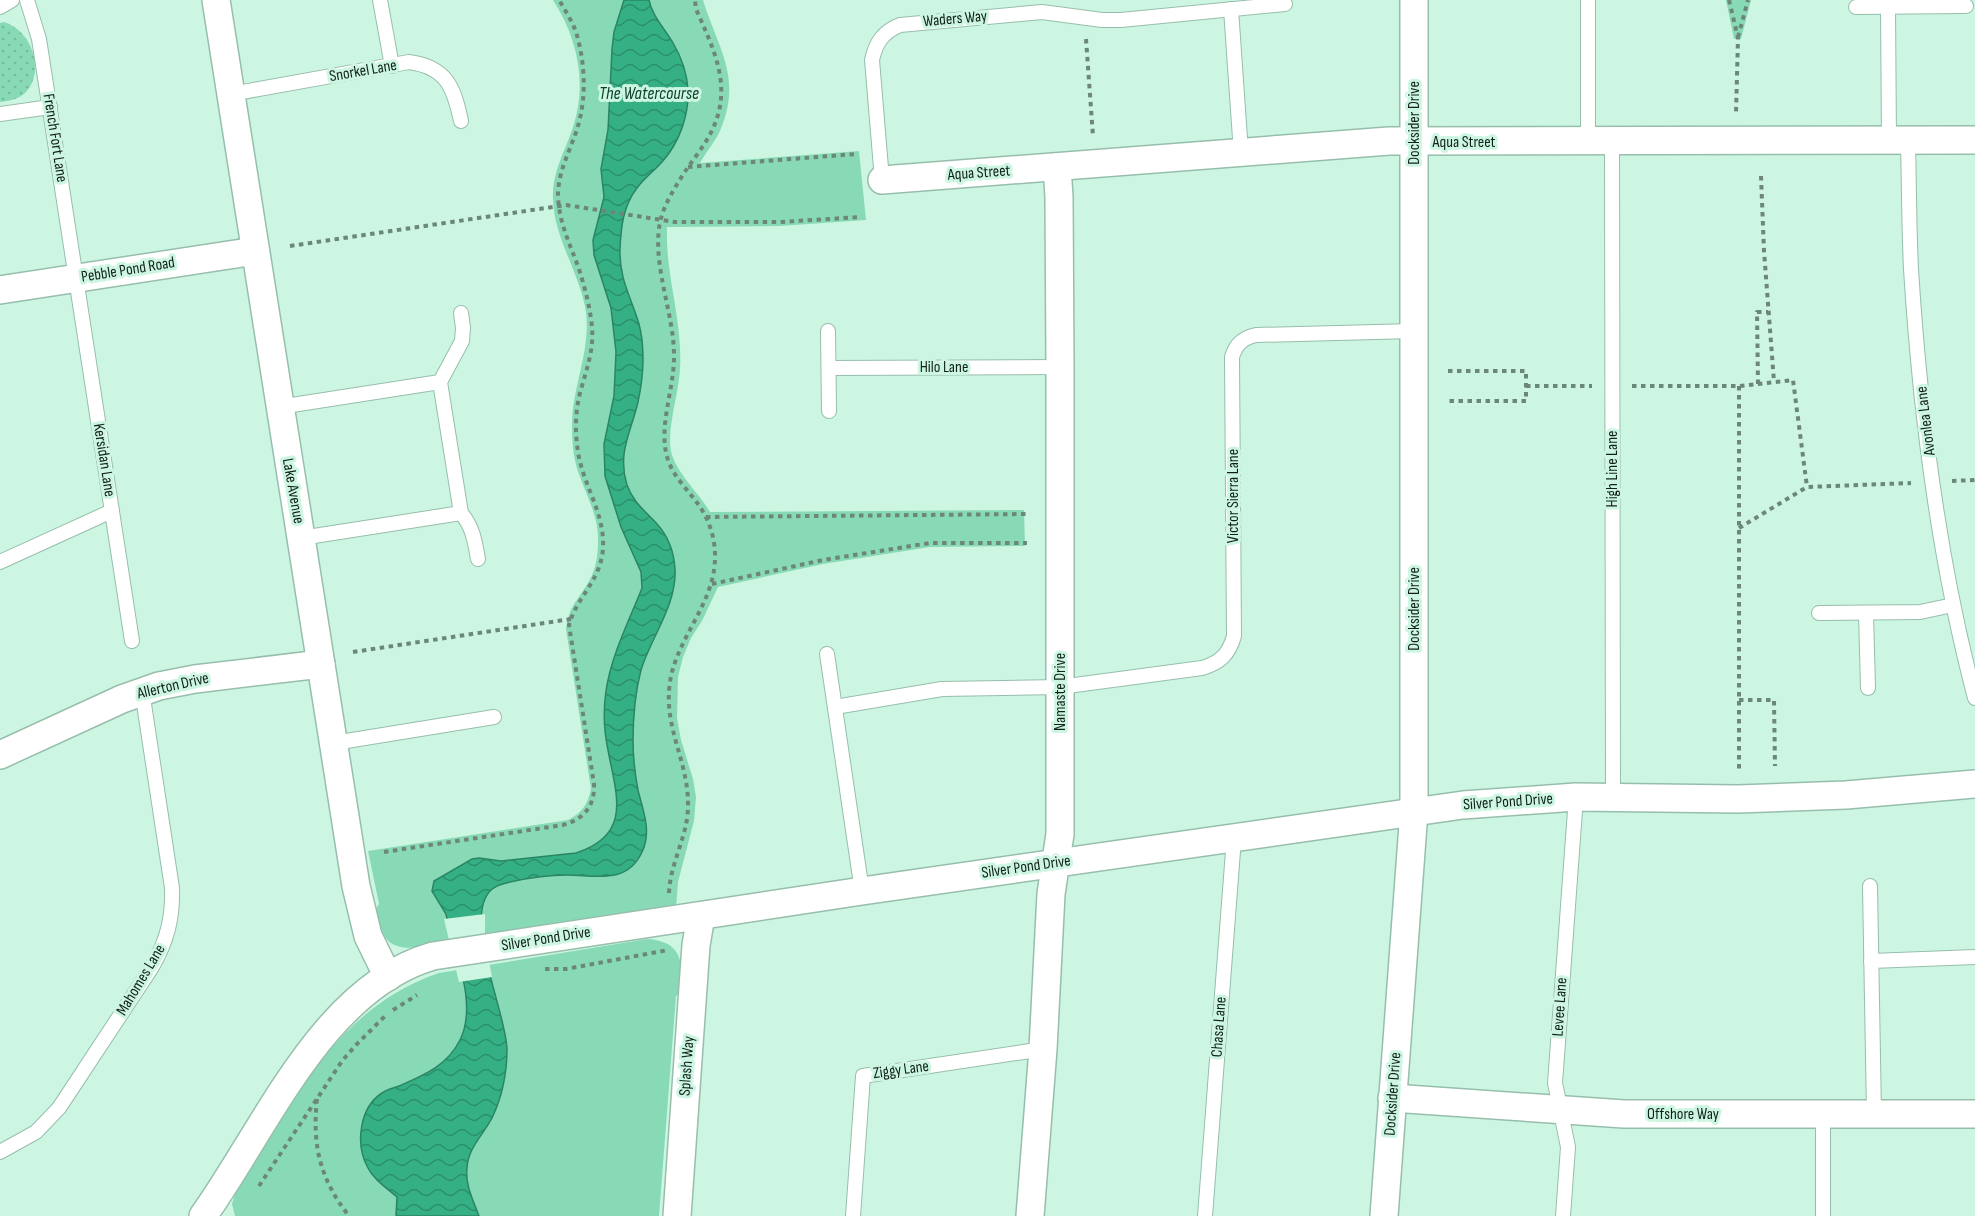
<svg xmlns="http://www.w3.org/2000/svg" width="1975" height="1216" font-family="'Sofia Sans Condensed',sans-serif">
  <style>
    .grass { fill: url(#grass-dots) }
    .park { fill: #88dab6 }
    .water { fill: url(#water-waves); stroke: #2a8564; stroke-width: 1.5 }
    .pier { fill: #cdf6e2 }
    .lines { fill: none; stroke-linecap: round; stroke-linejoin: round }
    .service-casing { stroke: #97beac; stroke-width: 16 }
    .minor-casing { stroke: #97beac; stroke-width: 30 }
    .path { stroke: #6c877a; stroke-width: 4; stroke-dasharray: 4.5 4.5; stroke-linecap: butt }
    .service { stroke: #fff; stroke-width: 14 }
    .minor { stroke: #fff; stroke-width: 27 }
    .labels { text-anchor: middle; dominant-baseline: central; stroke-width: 6; stroke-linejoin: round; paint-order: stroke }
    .street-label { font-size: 16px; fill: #112019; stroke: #cdf6e2 }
    .water-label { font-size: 18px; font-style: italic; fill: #0c402d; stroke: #cdf6e2 }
  </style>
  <defs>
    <pattern id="grass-dots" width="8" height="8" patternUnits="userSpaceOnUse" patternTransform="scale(1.5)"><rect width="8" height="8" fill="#88dab6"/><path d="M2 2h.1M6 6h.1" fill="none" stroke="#74bb9c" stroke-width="1.8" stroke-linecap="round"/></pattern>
    <pattern id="water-waves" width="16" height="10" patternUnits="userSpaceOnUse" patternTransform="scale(1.5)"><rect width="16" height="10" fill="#35b084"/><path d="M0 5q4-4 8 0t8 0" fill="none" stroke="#2b8f6b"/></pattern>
  </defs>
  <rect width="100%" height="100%" fill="#cdf6e2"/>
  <path class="grass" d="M4 22C31 30 46 70 26 92 19 99 10 101 0 102V23Z"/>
  <g class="park">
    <path d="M553 0H703C718 49 743 77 720 131 715 142 706 152 700 163L859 151 866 220 780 226 667 227C665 275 683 320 680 369 679 394 665 433 672 455 679 476 699 493 710 512L1024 510 1025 546 930 547 823 564 718 587 702 621 691 638 683 657 678 677 677 718 681 740 693 779 696 797 694 821 678 882 676 909 422 947C389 951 382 940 375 910L379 904 368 851 568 820C582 813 588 804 591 789L566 629C569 605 578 601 589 581 596 569 598 556 598 542 599 518 588 499 580 477 574 462 572 445 572 428 571 389 591 352 586 312 580 273 554 239 553 199 552 173 564 153 572 130 588 85 578 39 553 0Z"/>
    <path d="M1726 0H1751L1741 39H1734Z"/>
    <path d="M647 939C683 941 682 963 683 991L676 996 659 1216H235L232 1204 237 1188C292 1103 336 1008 439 973Z"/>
  </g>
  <path class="water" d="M624 0H649C652 16 665 29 673 43 682 58 687 73 688 90 689 116 679 143 662 162 654 171 644 178 637 188 623 206 621 227 620 249 619 279 631 297 639 324 642 335 643 348 643 359 643 374 641 388 638 402 631 432 617 453 627 485 633 502 645 511 657 524 668 536 674 553 675 569 677 605 651 637 641 670 635 693 633 717 633 741 633 757 635 774 638 790 643 811 652 831 642 852 627 885 595 875 567 875 548 875 528 878 510 882 503 884 496 885 491 890 462 918 506 1012 507 1049 507 1072 502 1097 492 1118 483 1135 468 1148 467 1168 465 1185 473 1200 479 1216H396L397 1197C387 1188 374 1180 368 1168 355 1145 359 1108 382 1093 387 1089 394 1088 399 1086 424 1075 447 1066 460 1040 477 1006 457 958 448 923L446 914 432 891 434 881 472 859 479 858 501 861 576 853C633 835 616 794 608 750 604 731 603 711 606 691 611 656 629 621 642 588L641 572 621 527 605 476 604 444 614 396 616 352 611 308 594 255 593 240 604 197 601 169 608 130 612 49 614 32Z"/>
  <path class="pier" d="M485 914V939L492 977 459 982 444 919Z"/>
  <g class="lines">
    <defs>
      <g id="service">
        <path d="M27 0 39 39 132 641"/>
        <path d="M380 0 392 66"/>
        <path d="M1588 0V141"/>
        <path d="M0 7 12 0"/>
        <path d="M1856 7 1966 6"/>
        <path d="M1888 7 1889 142"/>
        <path d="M1231 9 1241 153"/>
        <path d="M231 94 409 62C447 67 454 88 461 121"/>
        <path d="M0 114 50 107"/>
        <path d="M1612 141 1613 797"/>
        <path d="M1908 141C1909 184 1909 227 1911 269 1920 413 1938 558 1975 698"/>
        <path d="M882 180 872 60C876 42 883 32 900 25L1042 12 1102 20H1121L1285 4"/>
        <path d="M461 313 463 328 462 341 440 382 461 513C473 527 475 542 478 559"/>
        <path d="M828 331 829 411"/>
        <path d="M829 368 1060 367"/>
        <path d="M279 407 440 382"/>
        <path d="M301 538 461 513"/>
        <path d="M0 562 112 511"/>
        <path d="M1819 613 1920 612 1953 605"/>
        <path d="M1866 613 1868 688"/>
        <path d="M827 654 862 891"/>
        <path d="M835 707 942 689 1060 687 1202 668C1220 663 1229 654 1234 636L1232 357C1236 344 1243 338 1256 335L1414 331"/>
        <path d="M334 743 494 717"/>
        <path d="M1870 886 1874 1114"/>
        <path d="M1871 961 1975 957"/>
        <path d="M0 1152 36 1132 59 1108 152 967C167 941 173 918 172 888L142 691"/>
        <path d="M853 1216 863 1076 1043 1049"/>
        <path d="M1205 1216 1234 838"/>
        <path d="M1563 1216 1568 1147 1555 1083 1576 797"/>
        <path d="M1823 1216V1115"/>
      </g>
      <g id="minor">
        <path d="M216 0 356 886 368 936 388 977"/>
        <path d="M882 180 1389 141 1975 140"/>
        <path d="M0 290 255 251"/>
        <path d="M0 755 122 699 159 686 195 679 321 664"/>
        <path d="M1392 1098 1624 1114H1975"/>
        <path d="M203 1216C265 1130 323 987 433 956L862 891 1463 805 1576 797 1738 799 1846 795 1975 784"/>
        <path d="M677 1216 696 945 701 916"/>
        <path d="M1030 1216 1043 1049 1051 894 1060 834V367L1059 197 1057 167"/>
        <path d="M1384 1216 1414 811V0"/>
      </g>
    </defs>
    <use href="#service" class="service-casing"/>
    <use href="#minor" class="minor-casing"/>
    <g class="path">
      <path d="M1729 0 1738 38 1736 113"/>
      <path d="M1738 37 1748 0"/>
      <path d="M1086 39 1093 136"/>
      <path d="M688 167 856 154"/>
      <path d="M1761 176 1764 251 1774 382"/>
      <path d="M290 246 566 205 675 222H780L861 217"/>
      <path d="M1448 371H1526V401H1448"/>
      <path d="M1758 384 1757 312H1768"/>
      <path d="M1526 386H1592"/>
      <path d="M1632 386H1739L1793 380 1807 487"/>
      <path d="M1739 386V772"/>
      <path d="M1952 481 1975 480"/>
      <path d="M706 517 1027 514"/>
      <path d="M1739 528 1807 487 1911 483"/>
      <path d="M712 584 823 560 930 543H1027"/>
      <path d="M353 652 571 619"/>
      <path d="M1739 700H1774L1775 766"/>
      <path d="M384 852 563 825C584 819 595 806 594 784L569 625C577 596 601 581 603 548 605 513 583 485 578 452 575 432 575 413 580 393 586 371 594 351 592 327 590 307 585 288 579 269 570 244 559 223 558 196 558 173 568 155 575 135 587 103 586 65 576 32 572 21 565 10 559 0"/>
      <path d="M669 893C670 863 688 836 688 806 689 762 663 728 670 682 677 636 716 603 715 555 715 535 707 514 694 499 685 487 673 475 668 460 657 427 675 389 674 353 673 312 654 270 659 228 662 207 673 191 684 173 694 158 707 143 714 126 732 84 713 48 696 9L695 0"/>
      <path d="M545 969H566L668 950"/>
      <path d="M393 1010 417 995"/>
      <path d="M317 1099C312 1146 320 1179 349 1216"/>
      <path d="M259 1186 342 1061 356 1045 385 1016"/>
    </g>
    <use href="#service" class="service"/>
    <use href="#minor" class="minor"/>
  </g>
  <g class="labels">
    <g class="street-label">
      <text transform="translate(955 19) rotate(-5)">Waders Way</text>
      <text transform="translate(363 71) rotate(-10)">Snorkel Lane</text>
      <text transform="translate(1414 123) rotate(-90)">Docksider Drive</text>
      <text transform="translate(55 138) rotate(81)">French Fort Lane</text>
      <text x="1464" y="142">Aqua Street</text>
      <text transform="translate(979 173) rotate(-4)">Aqua Street</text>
      <text transform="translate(128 270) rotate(-9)">Pebble Pond Road</text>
      <text x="944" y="367">Hilo Lane</text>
      <text transform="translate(1926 421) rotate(-97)">Avonlea Lane</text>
      <text transform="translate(104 460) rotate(81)">Kersidan Lane</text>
      <text transform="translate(1612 469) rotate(-90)">High Line Lane</text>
      <text transform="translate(293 491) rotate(80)">Lake Avenue</text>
      <text transform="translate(1233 496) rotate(-90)">Victor Sierra Lane</text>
      <text transform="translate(1414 609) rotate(-90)">Docksider Drive</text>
      <text transform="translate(173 686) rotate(-13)">Allerton Drive</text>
      <text transform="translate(1060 692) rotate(-90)">Namaste Drive</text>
      <text transform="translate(1508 802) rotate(-4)">Silver Pond Drive</text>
      <text transform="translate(1026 867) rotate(-8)">Silver Pond Drive</text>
      <text transform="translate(546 939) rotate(-9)">Silver Pond Drive</text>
      <text transform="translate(141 980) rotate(-59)">Mahomes Lane</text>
      <text transform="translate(1560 1007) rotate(-86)">Levee Lane</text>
      <text transform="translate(1219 1027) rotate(-86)">Chasa Lane</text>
      <text transform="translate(687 1066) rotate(-86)">Splash Way</text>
      <text transform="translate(901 1070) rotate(-8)">Ziggy Lane</text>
      <text transform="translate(1393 1094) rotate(-86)">Docksider Drive</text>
      <text x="1683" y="1114">Offshore Way</text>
    </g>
    <g class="water-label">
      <text x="649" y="93">The Watercourse</text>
    </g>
  </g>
</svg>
